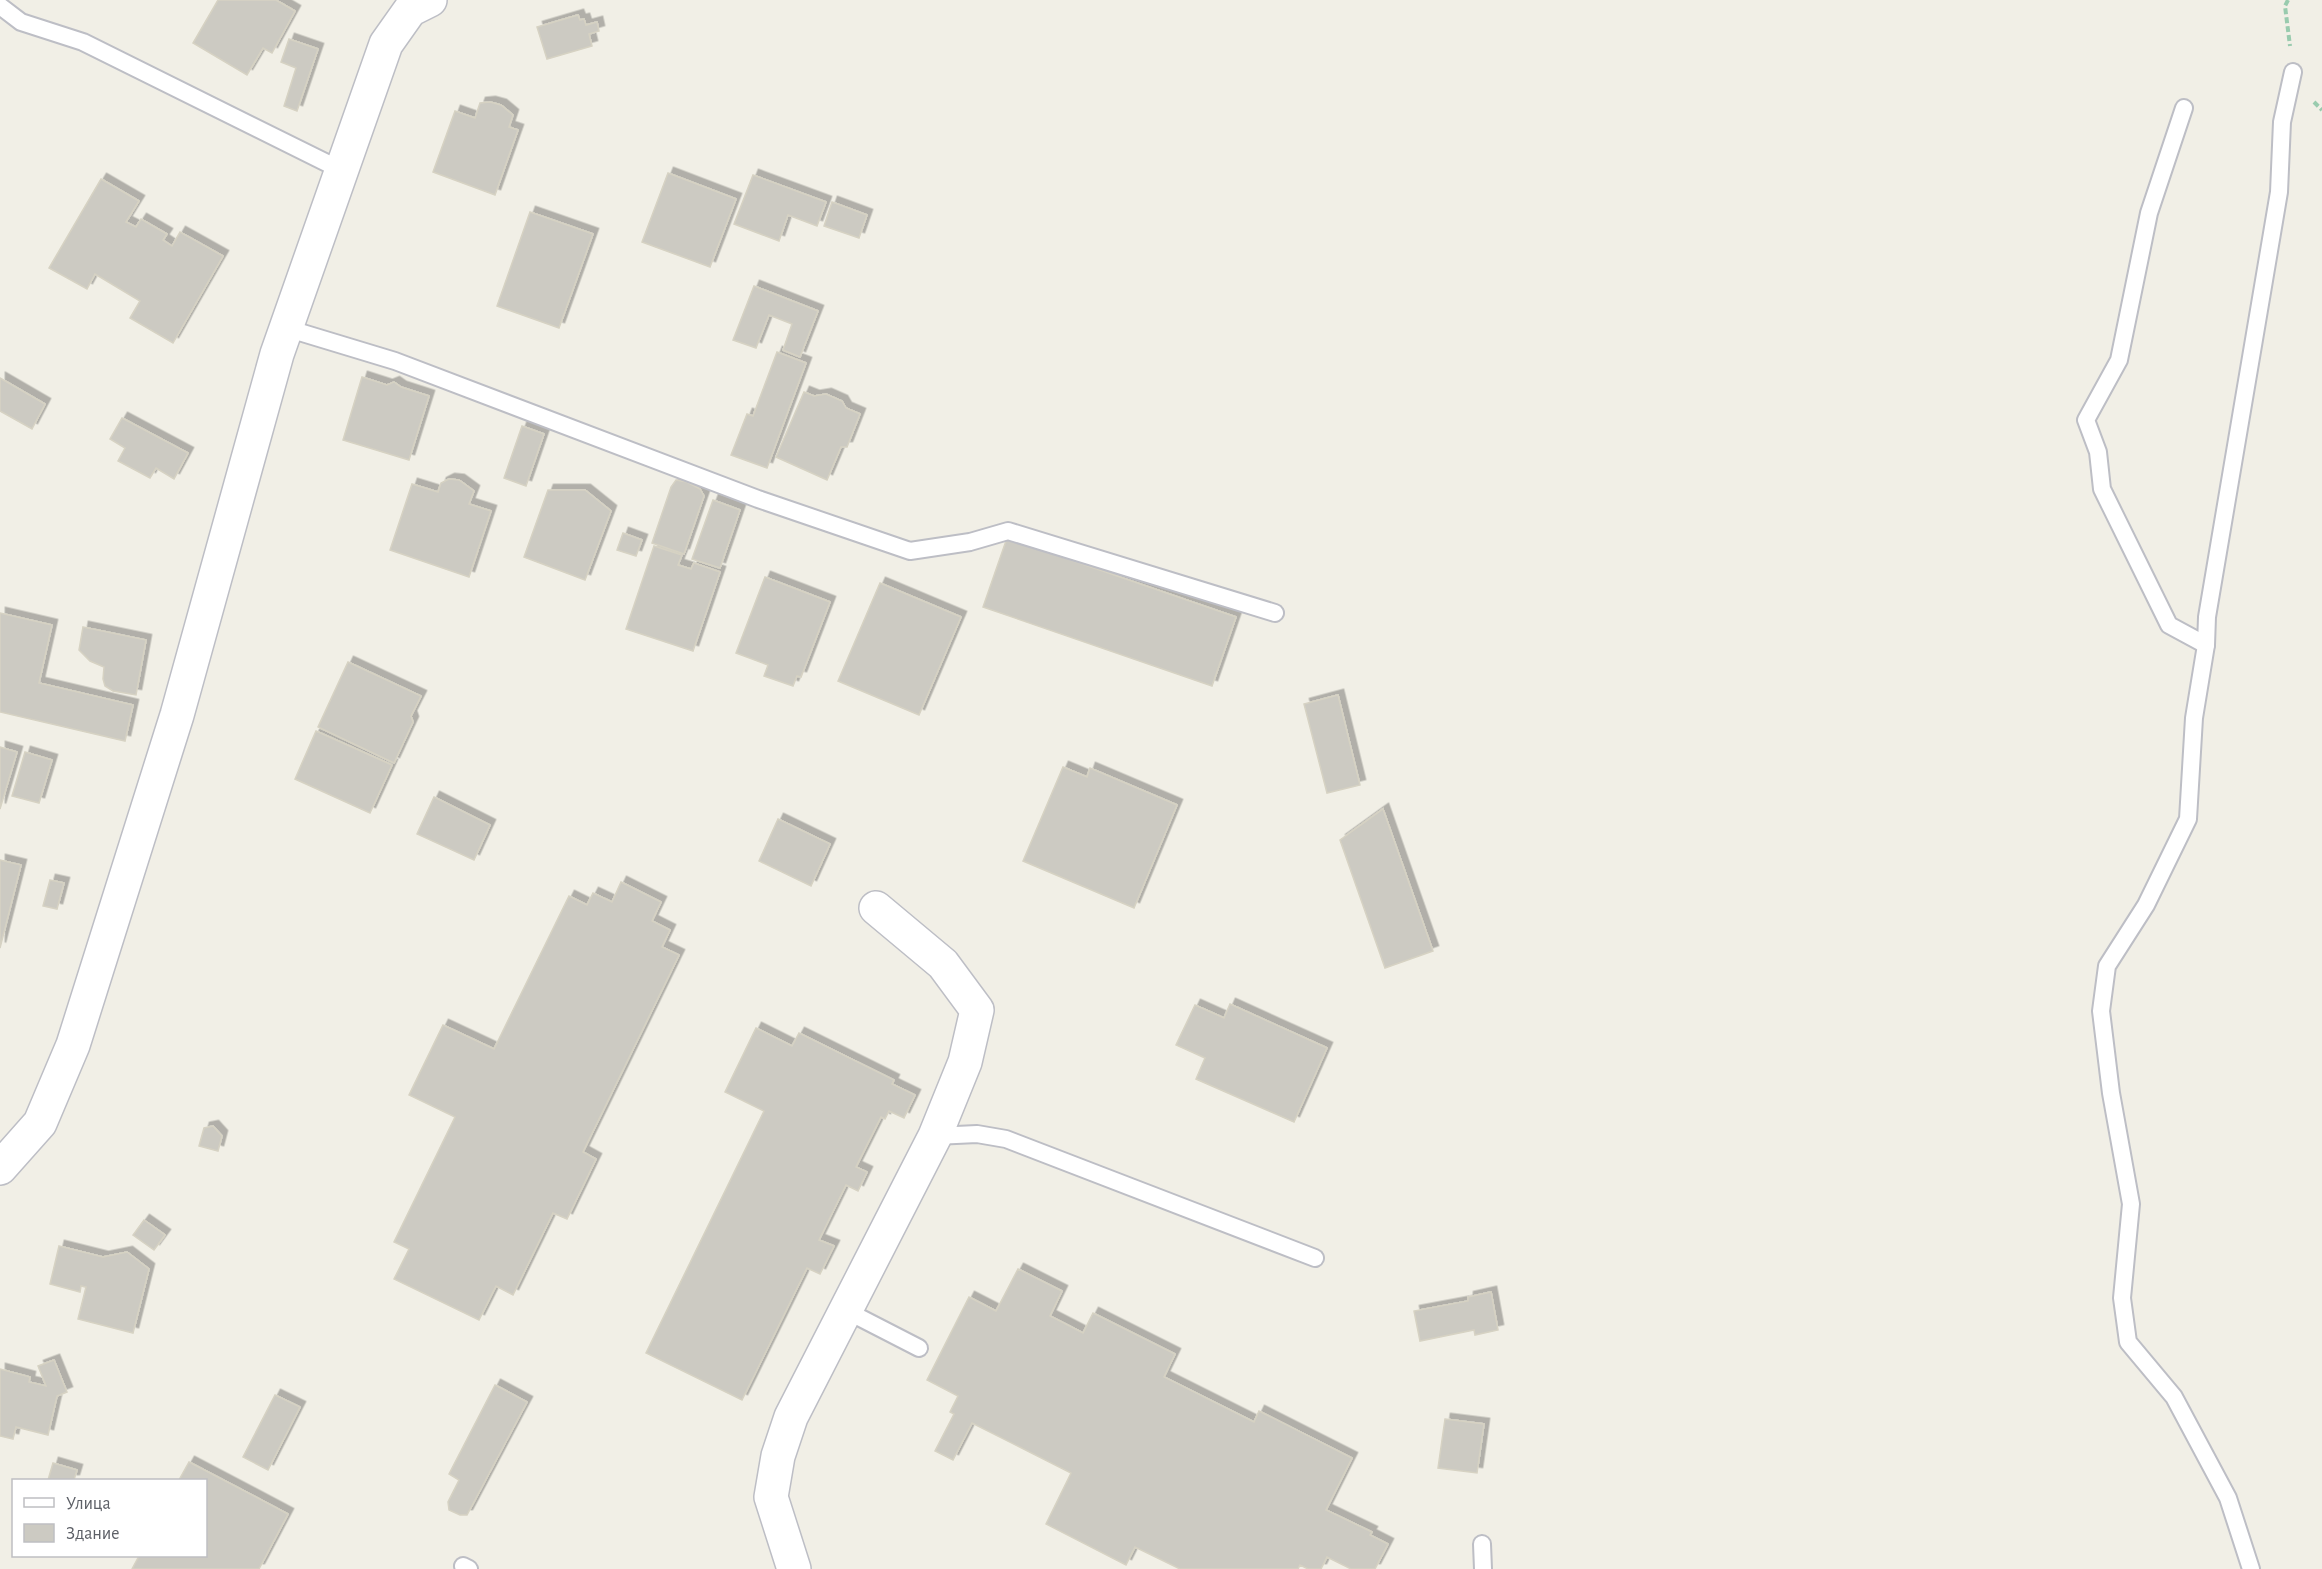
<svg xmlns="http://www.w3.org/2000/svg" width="2322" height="1569" font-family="'Alegreya Sans',sans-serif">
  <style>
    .building { fill: #cccac2; stroke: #d6d2c3; stroke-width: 1.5; filter: url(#shadow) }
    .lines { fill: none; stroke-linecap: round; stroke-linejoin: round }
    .lane-casing { stroke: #bdbec5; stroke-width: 20 }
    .street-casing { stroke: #bdbec5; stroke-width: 36 }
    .path { stroke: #99cbae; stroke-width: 4; stroke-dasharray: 6 3; stroke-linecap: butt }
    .lane { stroke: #fff; stroke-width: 16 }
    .street { stroke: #fff; stroke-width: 33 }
  </style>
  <defs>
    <filter id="shadow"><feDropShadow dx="5.5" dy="-5.5" stdDeviation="0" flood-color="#0004"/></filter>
  </defs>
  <rect width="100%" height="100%" fill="#f1efe6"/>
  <g class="building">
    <path d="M218 0H276L295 11 272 53 263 48 247 75 193 43Z"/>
    <path d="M578 15 580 20 584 19 586 25 597 22 599 31 589 34 592 46 547 59 537 27Z"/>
    <path d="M289 39 318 49 297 111 284 106 296 68 281 62Z"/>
    <path d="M490 102 501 105 513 115 509 127 518 130 495 195 433 172 455 111 475 118 480 103Z"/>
    <path d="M668 173 736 199 710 267 642 242Z"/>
    <path d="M753 175 826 202 817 226 788 215 779 241 734 224Z"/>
    <path d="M101 179 139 201 126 222 136 227 141 219 167 234 163 240 172 246 180 232 223 256 173 343 130 318 140 301 95 274 87 289 49 268Z"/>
    <path d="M832 202 867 215 859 238 824 226Z"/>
    <path d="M530 212 593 234 559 328 497 306Z"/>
    <path d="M754 286 818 311 800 357 783 350 792 324 769 315 756 348 733 340Z"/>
    <path d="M777 352 806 363 767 468 731 455 747 414 753 416Z"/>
    <path d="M362 377 387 385 394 382 401 387 429 396 409 460 343 440Z"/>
    <path d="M0 378 45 404 32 429 0 411Z"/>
    <path d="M804 392 814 396 826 394 842 401 846 408 860 414 847 447H841L827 480 776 457Z"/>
    <path d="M122 418 188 453 174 479 156 468 150 478 118 461 125 448 110 439Z"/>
    <path d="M522 426 544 434 526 486 504 478Z"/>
    <path d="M449 479 459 480 474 491 469 504 491 511 469 577 390 550 412 484 438 492 441 483Z"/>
    <path d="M676 480 687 482 700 489 704 496 684 554 652 543 671 487Z"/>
    <path d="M548 490H585L611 511 585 580 524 557Z"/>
    <path d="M713 500 740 510 720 568 692 559Z"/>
    <path d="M623 533 642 540 636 556 617 550Z"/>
    <path d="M1007 538 1236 617 1212 686 983 607Z"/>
    <path d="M654 546 682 555 678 565 691 569 694 563 720 572 693 651 626 629Z"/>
    <path d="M765 577 830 602 801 677 797 676 793 686 764 676 768 665 736 653Z"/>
    <path d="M880 583 961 617 919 715 838 681Z"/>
    <path d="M0 613 52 625 39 683 133 705 125 741 0 712Z"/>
    <path d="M83 627 146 640 136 695 113 691 105 686 103 679 104 667 90 661 79 650Z"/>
    <path d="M348 662 421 696 411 716 413 722 394 763 318 727Z"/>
    <path d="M1338 695 1360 785 1327 793 1304 704Z"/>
    <path d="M316 731 392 765 370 813 295 779Z"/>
    <path d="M0 747 17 752 0 809Z"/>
    <path d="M25 752 52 760 39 803 12 796Z"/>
    <path d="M1063 767 1087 777 1090 768 1177 805 1134 908 1023 861Z"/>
    <path d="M434 797 490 825 474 860 417 834Z"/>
    <path d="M1383 809 1433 951 1385 968 1340 840Z"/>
    <path d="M778 819 830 844 811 886 759 861Z"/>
    <path d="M0 860 21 865 0 948Z"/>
    <path d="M50 880 64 883 57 909 43 906Z"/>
    <path d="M621 882 661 902 652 921 670 930 662 947 679 955 583 1152 596 1159 567 1219 553 1213 513 1295 496 1286 479 1320 394 1279 409 1249 394 1242 455 1117 409 1095 443 1025 494 1049 569 896 587 905 593 893 612 902Z"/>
    <path d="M1230 1004 1327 1048 1294 1122 1196 1079 1205 1058 1176 1045 1195 1005 1224 1018Z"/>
    <path d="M756 1028 792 1046 799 1033 894 1080 892 1084 915 1095 904 1118 889 1111 885 1119 881 1117 856 1167 867 1172 858 1191 846 1185 819 1240 834 1246 820 1274 807 1268 742 1400 646 1353 764 1111 725 1092Z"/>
    <path d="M213 1126 222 1136 218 1151 199 1146 204 1128Z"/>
    <path d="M144 1220 165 1235 154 1250 133 1235Z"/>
    <path d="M59 1246 103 1257 127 1252 149 1269 133 1333 78 1319 86 1287 81 1286 80 1292 50 1284Z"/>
    <path d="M1018 1269 1062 1291 1050 1316 1083 1333 1093 1313 1175 1354 1164 1377 1254 1422 1259 1411 1352 1458 1326 1510 1372 1532 1370 1535 1388 1544 1375 1569H1351L1327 1557 1321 1569H1308L1300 1565 1298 1569H1180L1135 1547 1126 1565 1046 1524 1071 1473 972 1423 953 1460 935 1451 954 1414 950 1412 958 1396 927 1380 969 1297 996 1311Z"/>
    <path d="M1491 1292 1498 1330 1475 1335 1474 1330 1420 1341 1414 1311 1468 1301V1297Z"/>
    <path d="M54 1360 67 1392 57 1396 48 1435 16 1427 13 1439 0 1436V1369L30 1377 29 1382 46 1386 38 1366Z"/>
    <path d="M495 1385 527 1402 467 1515H460L449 1510 448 1502 459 1480 449 1474Z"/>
    <path d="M275 1395 300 1407 268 1470 243 1457Z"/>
    <path d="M1445 1419 1484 1424 1477 1473 1438 1468Z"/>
    <path d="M189 1462 288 1514 259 1569H132L139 1556H206V1480H179Z"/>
    <path d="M53 1463 77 1470 74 1480H48Z"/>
  </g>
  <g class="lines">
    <defs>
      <g id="lane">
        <path d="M0 6 21 22 83 42 341 170"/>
        <path d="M2184 108 2149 213 2119 360 2086 420 2098 452 2102 489 2169 625 2206 645"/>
        <path d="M286 328 395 361 758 499 910 551 970 542 1008 531 1275 613"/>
        <path d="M935 1136 977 1134 1006 1139 1315 1258"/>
        <path d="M845 1310 919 1348"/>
        <path d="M1482 1544 1483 1569"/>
        <path d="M463 1566 469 1569"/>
        <path d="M2251 1569 2228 1498 2174 1397 2128 1342 2122 1298 2131 1204 2111 1093 2101 1011 2107 966 2146 905 2188 819 2194 718 2206 645 2207 617 2279 192 2282 122 2293 72"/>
      </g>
      <g id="street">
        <path d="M0 1168 40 1123 73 1045 177 715 277 354 386 44 410 10 430 0"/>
        <path d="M794 1569 771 1497 778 1456 791 1417 935 1136 965 1062 977 1010 943 964 876 908"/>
      </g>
    </defs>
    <use href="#lane" class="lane-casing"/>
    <use href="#street" class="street-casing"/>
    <g class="path">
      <path d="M2288 0 2285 6 2290 46"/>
      <path d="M2314 102 2322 110"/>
    </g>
    <use href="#lane" class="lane"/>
    <use href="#street" class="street"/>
  </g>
  <rect x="12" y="1479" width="195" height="78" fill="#ffffff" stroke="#bebfc2" stroke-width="1.5"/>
  <rect x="24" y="1498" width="30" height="9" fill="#ffffff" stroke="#bebfc2" stroke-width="1.5"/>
  <text x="66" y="1509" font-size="18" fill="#5d6067">Улица</text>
  <rect x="24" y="1524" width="30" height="18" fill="#cccac2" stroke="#bebfc2" stroke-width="1.5"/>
  <text x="66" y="1539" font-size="18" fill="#5d6067">Здание</text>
</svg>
